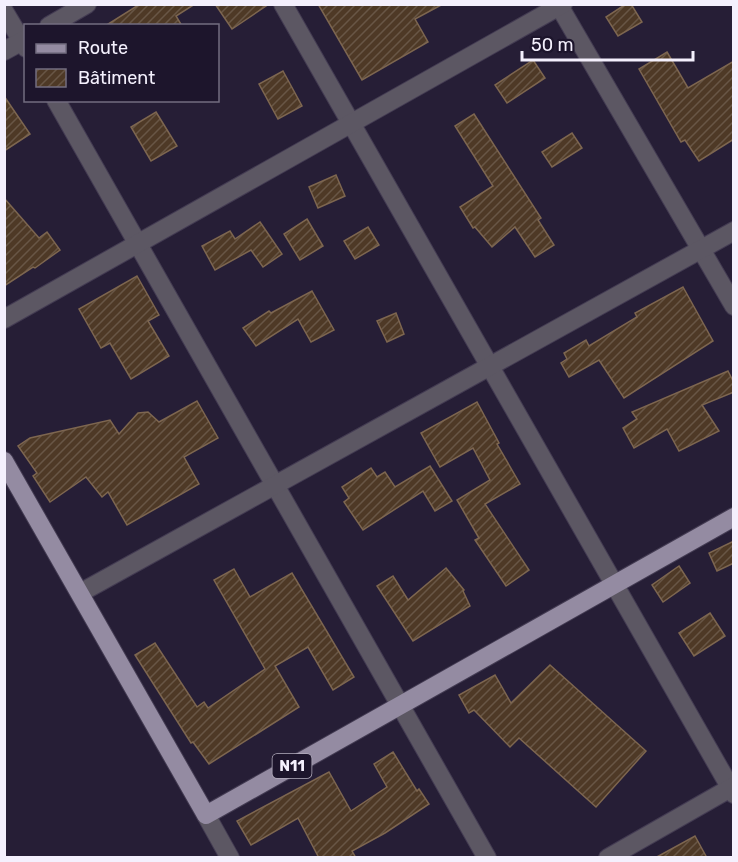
<svg xmlns="http://www.w3.org/2000/svg" width="738" height="862" font-family="Rubik,sans-serif">
  <style>
    .building { fill: url(#building-hatch); stroke: #7d6650; stroke-width: 1.5 }
    .lines { fill: none; stroke-linecap: round; stroke-linejoin: round }
    .street-casing { stroke: #433b52; stroke-width: 20 }
    .primary-casing { stroke: #433b52; stroke-width: 20 }
    .street { stroke: #5c5763; stroke-width: 18 }
    .primary { stroke: #948ba2; stroke-width: 18 }
    .labels { text-anchor: middle; dominant-baseline: central; stroke-width: 6; stroke-linejoin: round; paint-order: stroke }
    .shield { fill: #1d152c; stroke: #b4aebe; stroke-width: 1.5 }
    .shield-label { font-size: 15px; font-weight: bold; fill: #f4f0fd }
  </style>
  <defs>
    <pattern id="building-hatch" width="6" height="6" patternUnits="userSpaceOnUse" patternTransform="scale(1.5)"><rect width="6" height="6" fill="#4e3926"/><path d="M-1 1l2-2M0 6l6-6M5 7l2-2" fill="none" stroke="#685646"/></pattern>
  </defs>
  <rect width="100%" height="100%" fill="#261e36"/>
  <g class="building">
    <path d="M140 4H195L176 16 182 26H105Z"/>
    <path d="M215 4H269L232 29Z"/>
    <path d="M318 4H443L415 19 428 42 362 80Z"/>
    <path d="M626 4H631L642 22 618 36 606 17Z"/>
    <path d="M667 52 688 88 734 61V139L699 161 685 140 681 142 639 69Z"/>
    <path d="M533 60 545 78 507 103 495 85Z"/>
    <path d="M283 71 302 106 278 119 259 84Z"/>
    <path d="M4 96 30 134 4 151Z"/>
    <path d="M156 112 177 146 151 161 131 127Z"/>
    <path d="M474 114 541 218 538 220 554 245 535 257 515 227 492 247 475 227 473 228 460 207 493 186 455 126Z"/>
    <path d="M572 133 582 148 552 167 542 152Z"/>
    <path d="M336 175 345 196 318 208 309 187Z"/>
    <path d="M4 198 39 238 47 232 60 250 35 268 33 267 4 286Z"/>
    <path d="M307 219 323 246 300 260 284 234Z"/>
    <path d="M260 222 282 254 263 267 251 250 215 270 202 246 230 231 235 239Z"/>
    <path d="M368 227 379 245 355 259 344 241Z"/>
    <path d="M137 276 159 315 148 321 169 356 131 379 110 343 101 348 79 309Z"/>
    <path d="M683 287 713 341 624 398 599 360 569 377 561 363 567 359 564 353 586 340 589 346 637 317 635 313Z"/>
    <path d="M312 291 334 330 311 342 298 319 256 346 243 328 269 311 271 313Z"/>
    <path d="M396 313 404 334 387 342 377 321Z"/>
    <path d="M728 371 734 383V392L702 405 719 431 679 451 667 429 634 448 623 428 637 419 632 412Z"/>
    <path d="M197 401 218 438 184 457 199 484 127 525 108 492 102 497 86 477 50 502 33 476 37 473 18 446 30 438 110 420 119 434 138 413 148 412 159 422Z"/>
    <path d="M477 402 499 443 497 444 520 484 485 504 529 570 506 586 475 540 479 538 457 500 490 480 473 448 440 467 421 433Z"/>
    <path d="M430 466 452 501 435 511 423 491 363 530 344 502 349 498 342 487 371 468 377 477 385 472 395 487Z"/>
    <path d="M734 541V563L717 571 709 553Z"/>
    <path d="M679 566 690 583 663 602 652 585Z"/>
    <path d="M446 568 464 590 463 591 470 606 413 641 377 586 393 576 408 600Z"/>
    <path d="M234 569 250 597 292 573 354 677 333 690 308 647 275 666 299 707 209 764 193 742 191 743 135 655 155 643 197 707 204 702 208 708 265 669 214 580Z"/>
    <path d="M710 613 725 636 694 656 679 633Z"/>
    <path d="M550 665 646 751 596 807 519 738 510 747 474 710 469 713 459 695 495 675 511 703Z"/>
    <path d="M393 752 417 791 419 789 429 804 385 833 352 851 356 858H319L298 818 251 845 237 821 329 772 351 811 387 787 374 764Z"/>
    <path d="M695 836 707 858H655Z"/>
  </g>
  <g class="lines">
    <defs>
      <g id="street">
        <path d="M283 4 734 794"/>
        <path d="M558 4 734 306"/>
        <path d="M4 11 26 48"/>
        <path d="M49 26 87 4"/>
        <path d="M4 51 26 39"/>
        <path d="M56 100 487 858"/>
        <path d="M4 319 563 4"/>
        <path d="M80 593 734 231"/>
        <path d="M206 815 230 858"/>
        <path d="M608 858 734 786"/>
      </g>
      <path id="primary" d="M4 461 206 815 734 517"/>
    </defs>
    <use href="#street" class="street-casing"/>
    <use href="#primary" class="primary-casing"/>
    <use href="#street" class="street"/>
    <use href="#primary" class="primary"/>
  </g>
  <g class="labels">
    <rect class="shield" x="272.5" y="754" width="39" height="24" rx="4.5"/>
    <g class="shield-label">
      <text x="292" y="766">N11</text>
    </g>
  </g>
  <rect width="738" height="862" fill="none" stroke="#f4f0fd" stroke-width="12"/>
  <rect x="24" y="24" width="195" height="78" fill="#1d152c" stroke="#736d80" stroke-width="1.5"/>
  <rect x="36" y="44" width="30" height="9" fill="#948ba2" stroke="#736d80" stroke-width="1.5"/>
  <text x="78" y="54" font-size="18" fill="#f4f0fd">Route</text>
  <rect x="36" y="69" width="30" height="18" fill="url(#building-hatch)" stroke="#736d80" stroke-width="1.5"/>
  <text x="78" y="84" font-size="18" fill="#f4f0fd">Bâtiment</text>
  <path d="M522 51v9h171v-9" fill="none" stroke="#f4f0fd" stroke-width="3"/>
  <text x="531" y="51" font-size="18" fill="#f4f0fd" stroke="#1d152c" stroke-width="4.5" paint-order="stroke">50 m</text>
</svg>
